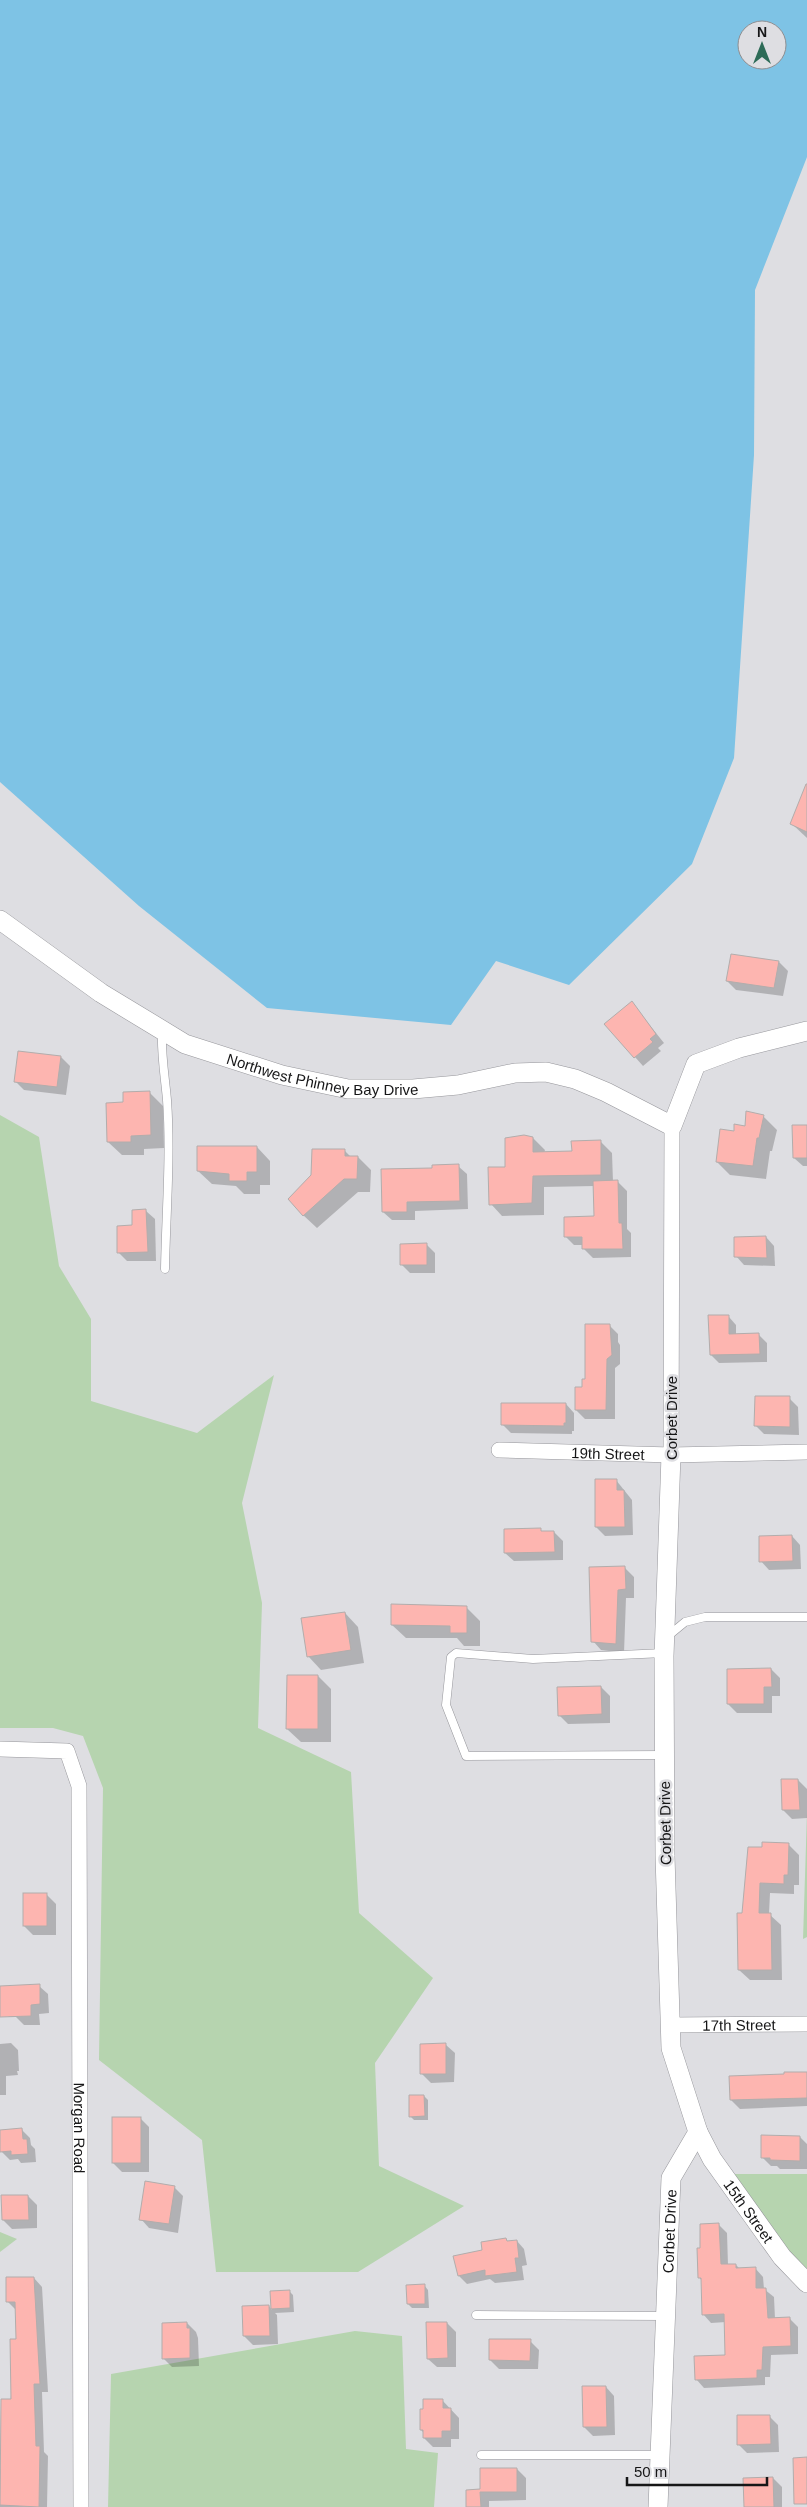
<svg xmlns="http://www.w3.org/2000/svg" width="807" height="2507" font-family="Arial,sans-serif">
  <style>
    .green { fill: #b6d4af }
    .water { fill: #7ec3e5; fill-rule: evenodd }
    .shadow { fill: #0003 }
    .building { fill: #fdb5b0; stroke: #b2adac }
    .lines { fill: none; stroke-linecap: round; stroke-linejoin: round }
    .service-casing { stroke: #96969b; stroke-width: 9 }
    .minor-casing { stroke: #96969b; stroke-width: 16 }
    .tertiary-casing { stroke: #96969b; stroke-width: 20 }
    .service { stroke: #fff; stroke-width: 8 }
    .minor { stroke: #fff; stroke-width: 15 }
    .tertiary { stroke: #fff; stroke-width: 19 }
    .labels { text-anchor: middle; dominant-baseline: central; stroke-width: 5; stroke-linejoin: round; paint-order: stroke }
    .street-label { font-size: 15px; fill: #161617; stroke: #dedee2 }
  </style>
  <rect width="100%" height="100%" fill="#dedee2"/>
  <g class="green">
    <path d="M0 1115 39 1137 59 1266 91 1319V1401L197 1433 274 1375 242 1503 262 1603 258 1728 351 1772 359 1913 433 1978 375 2063 379 2166 464 2206 358 2272H216L202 2140 99 2060 103 1788 83 1736 53 1728H0Z"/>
    <path d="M807 1813V1937L803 1939Z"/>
    <path d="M724 2174H807V2283Z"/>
    <path d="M0 2232 17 2239 0 2252Z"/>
    <path d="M355 2331 402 2336 406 2449 438 2453 434 2507H108L111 2374Z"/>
  </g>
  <path class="water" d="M0 0H807V157L755 290 754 455 734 758 692 864 569 985 496 961 451 1025 267 1008 139 906 0 782ZM747 30H777V60H747Z"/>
  <g class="shadow">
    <path d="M807 801V838L792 824Z"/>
    <path d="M779 962 788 971 783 996 736 990 727 981Z"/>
    <path d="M632 1003 664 1043 658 1048 661 1051 643 1066 635 1057Z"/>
    <path d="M61 1057 70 1066 66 1095 24 1090 15 1081Z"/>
    <path d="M149 1092 163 1106 164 1148 144 1149V1155H122L108 1142 124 1104Z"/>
    <path d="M763 1116 777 1130 772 1151H770L766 1179 730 1175 717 1162 735 1132Z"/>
    <path d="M807 1126V1166H803L794 1158Z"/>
    <path d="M533 1138 545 1150 544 1153 573 1152 600 1141 612 1153 613 1182H618L627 1191V1229L631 1233V1257L593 1258 584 1249V1245H574L565 1236 595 1218V1186L544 1187V1215L502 1216 491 1204 507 1168Z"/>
    <path d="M257 1147 270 1161V1185H260V1194H244L236 1186 212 1184 198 1171Z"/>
    <path d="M345 1151 351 1157H358L371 1170 370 1192H358L317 1228 303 1215Z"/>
    <path d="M458 1166 467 1174 468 1209 415 1211V1220H392L383 1212 433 1169Z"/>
    <path d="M146 1211 155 1219 156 1261H127L118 1252Z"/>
    <path d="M766 1237 774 1246 775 1266 744 1265 736 1256Z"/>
    <path d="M426 1244 435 1253V1273H410L401 1264Z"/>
    <path d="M729 1317 736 1325V1335H759L767 1343V1362L719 1363 711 1355Z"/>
    <path d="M609 1325 618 1334V1342L620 1345V1364L615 1368V1419H585L576 1410Z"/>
    <path d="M789 1398 798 1407 799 1435 764 1434 755 1425Z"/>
    <path d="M566 1404 574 1413V1431H572V1434L511 1433 502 1424Z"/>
    <path d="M616 1480 632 1500 633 1535 605 1536 596 1527Z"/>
    <path d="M540 1530 543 1532H554L563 1541V1560L514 1561 505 1553Z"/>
    <path d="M792 1536 800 1545 801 1569 769 1570 761 1561Z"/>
    <path d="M625 1568 634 1577V1598H626L624 1653 601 1650 593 1641Z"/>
    <path d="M466 1607 480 1621V1646H464L457 1638H406L392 1625Z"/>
    <path d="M345 1613 358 1627 364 1663 321 1670 308 1656Z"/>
    <path d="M771 1669 780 1678V1696H772V1713H737L728 1704Z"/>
    <path d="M318 1676 331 1689V1742H301L287 1729Z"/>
    <path d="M601 1687 610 1696V1723L568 1724 559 1715Z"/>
    <path d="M798 1780 807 1789V1818L792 1819 783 1810Z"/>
    <path d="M788 1844 799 1855V1885H794V1894L770 1893 769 1914 781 1925 782 1980H750L739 1970 743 1914 763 1848Z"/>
    <path d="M47 1895 56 1904V1935H33L24 1926Z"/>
    <path d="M39 1986 48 1994 49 2013 39 2014 40 2025H24L16 2017H9L0 2008V1988Z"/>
    <path d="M11 2043 18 2050 19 2071H17L18 2075 6 2076V2095H0V2044Z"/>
    <path d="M446 2045 455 2053 454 2082 431 2083 422 2074Z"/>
    <path d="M807 2073V2112V2106L740 2109 731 2100Z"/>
    <path d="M424 2096 428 2100V2120H414L410 2116Z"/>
    <path d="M140 2118 149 2127V2172H122L113 2163Z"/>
    <path d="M21 2129 30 2138 31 2145 35 2149 36 2162 21 2163 18 2159 10 2160 1 2151 0 2131Z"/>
    <path d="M800 2137 807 2144V2169H780L777 2166H771L762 2157Z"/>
    <path d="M174 2187 183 2196 178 2233 149 2228 141 2219Z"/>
    <path d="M28 2196 37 2205V2228L12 2229 3 2220Z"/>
    <path d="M719 2225 727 2233 728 2265H736L740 2269 755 2268 763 2277 764 2289 774 2297 775 2319H790L798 2327V2354L771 2355 770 2377H765V2385L704 2388 696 2379 727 2357 726 2322 711 2323 703 2314 702 2281 699 2277 702 2250Z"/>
    <path d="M506 2240 508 2242 517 2241 524 2249 527 2265 522 2266 524 2280 495 2283 490 2279 467 2284 459 2276 455 2257 483 2250Z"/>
    <path d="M34 2278 42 2287 48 2392H42L44 2452 48 2456 47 2507H0V2469H3L17 2340 16 2310 8 2302Z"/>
    <path d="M424 2285 428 2290 429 2308H412L408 2304Z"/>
    <path d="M289 2291 293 2295 294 2312 275 2313 277 2315 278 2344 253 2345 244 2336 269 2306 272 2310 271 2292Z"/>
    <path d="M187 2323 196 2332 198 2338 199 2366 172 2367 163 2358Z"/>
    <path d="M447 2323 456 2332V2367H437L428 2359Z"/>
    <path d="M530 2341 539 2350 538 2369H499L490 2360Z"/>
    <path d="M606 2387 614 2396 615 2435 593 2436 584 2427Z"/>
    <path d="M442 2400 459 2418V2439H451V2447H433L424 2438V2433L421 2430 424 2410Z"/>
    <path d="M769 2416 778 2425 779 2452 747 2453 738 2444Z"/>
    <path d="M517 2469 526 2478V2500L489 2501V2507H467V2491H481Z"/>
    <path d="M773 2478 782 2487V2507H745Z"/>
  </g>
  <g class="building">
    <path d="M806 784H807V832L790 824Z"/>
    <path d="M731 954 779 961 774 988 726 981Z"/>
    <path d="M632 1001 656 1034 650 1039 653 1042 634 1058 604 1024Z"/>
    <path d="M18 1051 61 1056 57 1087 14 1082Z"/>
    <path d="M150 1091 151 1135 131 1136V1142H107L106 1103 123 1102V1092Z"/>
    <path d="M746 1111 764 1115 759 1138H757L753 1166 716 1162 720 1129 734 1131V1124L745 1126Z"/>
    <path d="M792 1125H807V1158H793Z"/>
    <path d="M524 1135 533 1137V1152L572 1151 571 1141 601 1140V1175L533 1176 532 1203 489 1205 488 1167H505V1138Z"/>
    <path d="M197 1146H257V1172H247V1181H229V1174L197 1171Z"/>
    <path d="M312 1149H345V1156H358L357 1179H344L303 1216 288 1199 311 1175Z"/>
    <path d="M459 1164 460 1201 407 1202V1212H382L381 1169 432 1168V1165Z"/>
    <path d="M618 1180 619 1223H622L623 1249H582V1237H564V1217L594 1216 593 1181Z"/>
    <path d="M146 1209 148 1252 117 1253V1226L132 1225V1210Z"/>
    <path d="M766 1236 767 1258 734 1257V1237Z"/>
    <path d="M427 1243V1265H400V1244Z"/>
    <path d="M708 1315H729V1334L759 1333 760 1354 710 1355Z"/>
    <path d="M585 1324H610L612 1355 607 1359 606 1410H575V1387H582V1379H585Z"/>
    <path d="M755 1396H790V1427L754 1426Z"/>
    <path d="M501 1403H566V1423H564V1426L501 1425Z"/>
    <path d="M595 1479H617V1490H624L625 1527H595Z"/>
    <path d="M541 1528V1531H554L555 1552 504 1553V1529Z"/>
    <path d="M792 1535 793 1561 759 1562V1536Z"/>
    <path d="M625 1566 626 1589 618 1590 616 1644 591 1642 589 1567Z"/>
    <path d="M391 1604 467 1606V1633H450V1626L391 1625Z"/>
    <path d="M345 1612 351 1650 307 1657 301 1618Z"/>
    <path d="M771 1668 772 1687H764V1704H727V1669Z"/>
    <path d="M287 1675H318V1729H286Z"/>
    <path d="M601 1686 602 1714 558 1716 557 1687Z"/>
    <path d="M781 1779H798L800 1810H782Z"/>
    <path d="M762 1842 789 1843 788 1875H784V1884L760 1883 759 1913H771L772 1970H738L737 1913H742L748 1847H762Z"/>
    <rect x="23" y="1893" width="24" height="33"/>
    <path d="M40 1984V2004L31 2005V2016L0 2017V1986Z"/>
    <path d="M446 2043V2074H420V2044Z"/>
    <path d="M784 2072H807V2098L730 2100 729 2076 784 2074Z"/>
    <path d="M409 2095H424L425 2116 409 2117Z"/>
    <rect x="112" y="2117" width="29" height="46"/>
    <path d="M22 2128 23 2139H27L28 2154 11 2155V2151L0 2152V2130Z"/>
    <path d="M761 2135 800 2136V2161L770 2160V2158H761Z"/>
    <path d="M145 2181 175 2186 169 2224 139 2220Z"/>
    <path d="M1 2195H28L29 2220H2Z"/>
    <path d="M719 2223 721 2264H736V2268L756 2267V2288H766L768 2318 790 2317 791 2346 763 2347 762 2370H757V2378L695 2380 694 2356 725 2355 724 2314 702 2315 701 2278H698L697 2248H700V2224Z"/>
    <path d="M506 2238 507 2241 517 2240 519 2258H515L517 2272 485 2276V2270L458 2276 453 2256 482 2250 481 2242Z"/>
    <path d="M6 2277H34L40 2384H34L36 2446H40L39 2507 0 2505 1 2399H11L10 2339H16L15 2302H6Z"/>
    <path d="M425 2284V2304H407L406 2285Z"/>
    <path d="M290 2290V2308L271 2309 270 2291Z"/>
    <path d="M269 2305 270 2336H243L242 2306Z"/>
    <path d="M187 2322V2328H190V2358L162 2359V2323Z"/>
    <path d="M426 2322H447L448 2358 427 2359Z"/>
    <path d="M489 2339H531L530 2361 489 2360Z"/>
    <path d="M582 2386H606L607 2427H583Z"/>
    <path d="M423 2399H443V2408H451V2431H442V2438H423V2430H420V2409H423Z"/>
    <path d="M737 2415H770L771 2444 737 2445Z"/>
    <path d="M807 2457V2504H794L793 2458Z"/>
    <path d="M480 2468H517V2492H480L481 2507H466V2490L480 2489Z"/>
    <path d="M773 2477 774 2507H744L743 2478Z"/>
  </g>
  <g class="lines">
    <defs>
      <g id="service">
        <path d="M162 1032C161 1055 165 1077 167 1100 171 1156 166 1213 165 1269"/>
        <path d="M668 1636 685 1622 705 1617H807"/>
        <path d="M664 1653 533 1659 456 1653 451 1657 446 1705 466 1756 664 1755"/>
        <path d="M476 2315 664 2316"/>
        <path d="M481 2455H659"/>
      </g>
      <g id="minor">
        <path id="s1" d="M499 1450 671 1455 807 1452"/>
        <path d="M671 1455 672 1126"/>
        <path id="s2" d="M0 1749 67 1751 79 1786 81 2507"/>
        <path id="s3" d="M671 2025 807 2024"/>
      </g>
      <g id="tertiary">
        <path id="s4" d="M0 920 101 993 185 1044 282 1075 348 1089H413L458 1085 515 1073 546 1072 575 1079 606 1092 672 1126 696 1064 739 1048 807 1031"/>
        <path id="s5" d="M698 2132 712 2159 782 2257 807 2283"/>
        <path id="s6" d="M658 2507 671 2178 698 2132 671 2048 665 1856 664 1656 671 1455"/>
      </g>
    </defs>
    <use href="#service" class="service-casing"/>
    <use href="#minor" class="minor-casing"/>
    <use href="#tertiary" class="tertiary-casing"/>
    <use href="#service" class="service"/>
    <use href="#minor" class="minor"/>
    <use href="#tertiary" class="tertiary"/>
  </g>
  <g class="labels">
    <g class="street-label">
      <text stroke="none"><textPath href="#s4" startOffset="365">Northwest Phinney Bay Drive</textPath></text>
      <text transform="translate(671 1418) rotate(-90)">Corbet Drive</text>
      <text stroke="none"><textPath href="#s1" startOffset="109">19th Street</textPath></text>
      <text transform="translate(665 1823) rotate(-91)">Corbet Drive</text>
      <text stroke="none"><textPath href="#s3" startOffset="68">17th Street</textPath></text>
      <text stroke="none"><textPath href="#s2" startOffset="446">Morgan Road</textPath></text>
      <text stroke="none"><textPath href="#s5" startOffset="94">15th Street</textPath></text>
      <text stroke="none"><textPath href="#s6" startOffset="276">Corbet Drive</textPath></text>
    </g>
  </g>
  <g transform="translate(762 45)"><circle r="24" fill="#dedee2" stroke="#8e8e91"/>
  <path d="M0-4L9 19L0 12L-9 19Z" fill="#2d6b57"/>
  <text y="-8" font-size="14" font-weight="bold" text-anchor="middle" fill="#161617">N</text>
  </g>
  <path d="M627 2477v8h140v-8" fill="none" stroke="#161617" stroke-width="2.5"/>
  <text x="634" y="2477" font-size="15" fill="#161617" stroke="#dedee2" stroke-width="4" paint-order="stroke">50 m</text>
</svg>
